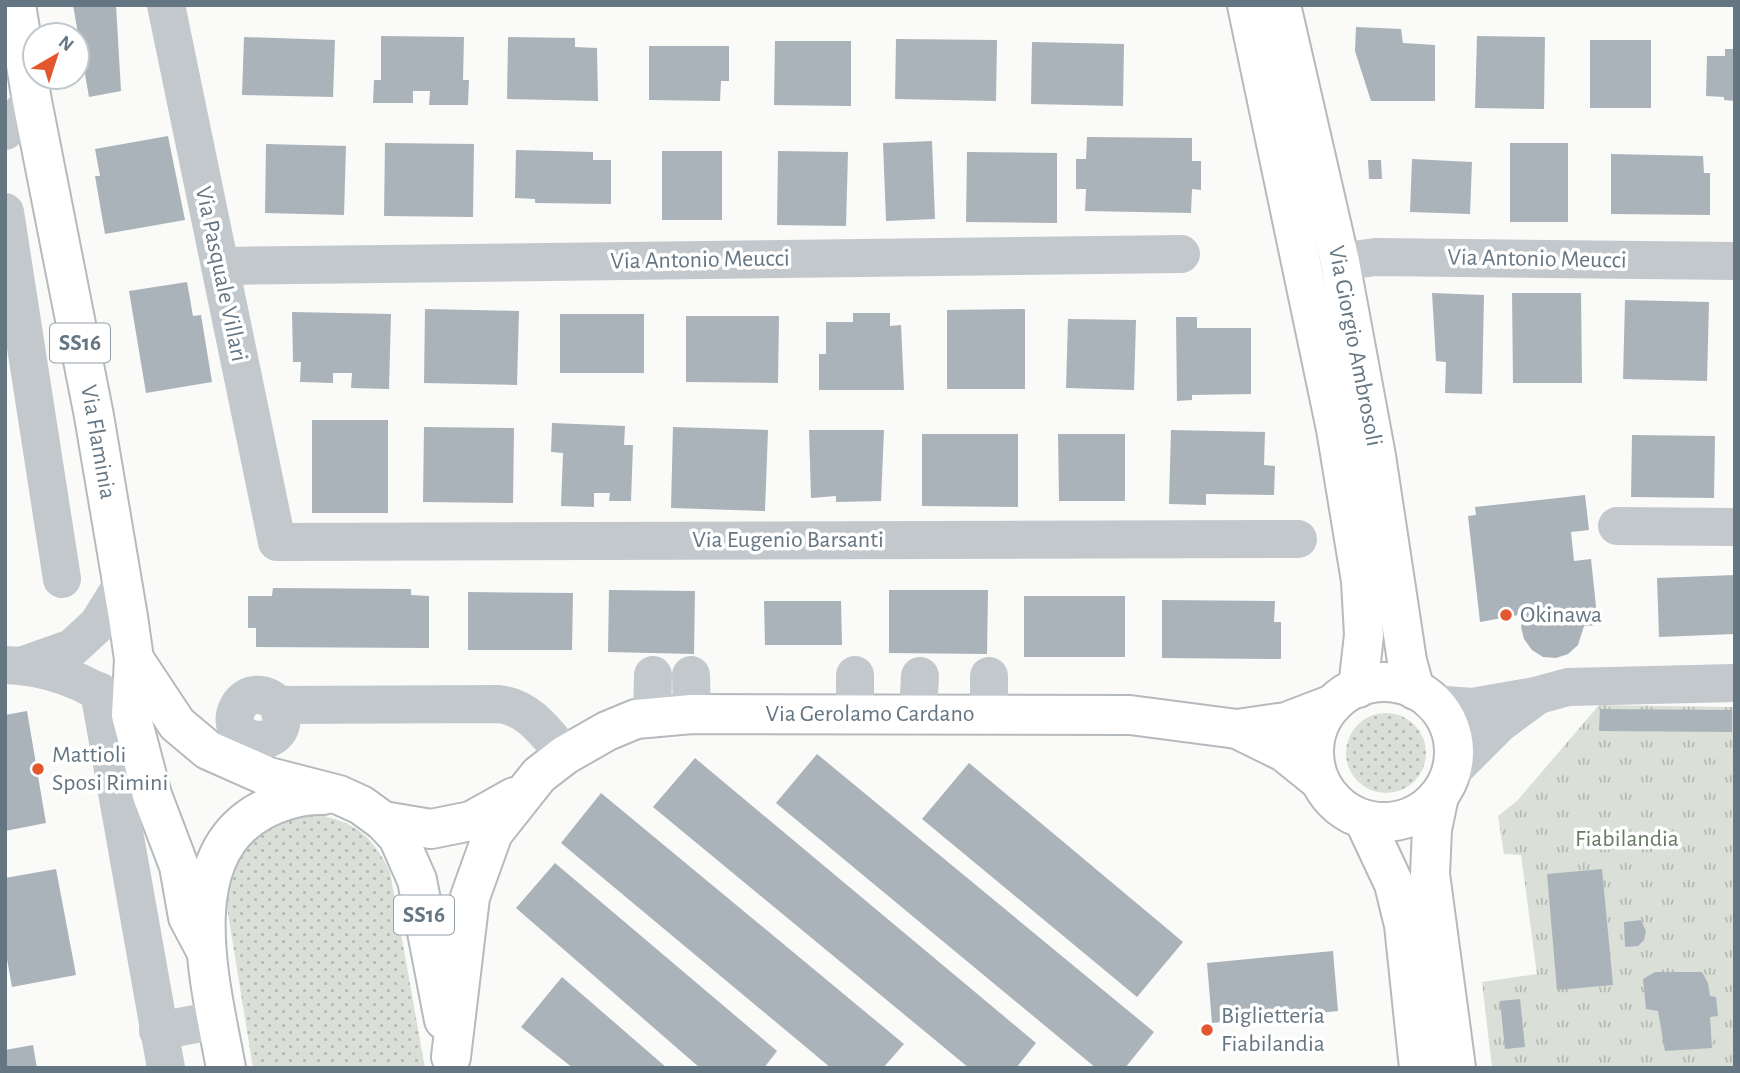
<svg xmlns="http://www.w3.org/2000/svg" width="1740" height="1073" font-family="'Alegreya Sans',sans-serif">
  <style>
    .grass { fill: url(#grass-dots) }
    .park { fill: url(#park-tufts) }
    .building { fill: #aab3b9 }
    .lines { fill: none; stroke-linecap: round; stroke-linejoin: round }
    .major-casing { stroke: #b5babe; stroke-width: 42 }
    .minor { stroke: #c3c8cc; stroke-width: 38 }
    .major { stroke: #fff; stroke-width: 38 }
    .poi-dot { fill: #e4572e; stroke: #fff; stroke-width: 2.5 }
    .labels { text-anchor: middle; dominant-baseline: central; stroke-width: 7; stroke-linejoin: round; paint-order: stroke }
    .shield { fill: #fff; stroke: #939fa8; stroke-width: 2 }
    .shield-label { font-size: 23px; font-weight: bold; fill: #657683 }
    .street-label { font-size: 24px; fill: #657683; stroke: #fff }
    .poi-label { font-size: 24px; fill: #657683; stroke: #fff; text-anchor: start }
    .park-label { font-size: 24px; fill: #687a64; stroke: #fff }
  </style>
  <defs>
    <pattern id="grass-dots" width="8" height="8" patternUnits="userSpaceOnUse" patternTransform="scale(1.75)"><rect width="8" height="8" fill="#dadfd7"/><path d="M2 2h.1M6 6h.1" fill="none" stroke="#b4b9b4" stroke-width="1.8" stroke-linecap="round"/></pattern>
    <pattern id="park-tufts" width="24" height="20" patternUnits="userSpaceOnUse" patternTransform="scale(1.75)"><rect width="24" height="20" fill="#dadfd7"/><path d="M3 7l-1-3M5 7V3M7 7l1-3M15 17l-1-3M17 17v-4M19 17l1-3" fill="none" stroke="#b4b9b4"/></pattern>
  </defs>
  <rect width="100%" height="100%" fill="#fafaf8"/>
  <g class="grass">
    <circle cx="1386" cy="753" r="40"/>
    <path d="M305 813C349 819 370 830 390 872L425 1068H253L226 901 228 873 245 844 262 828Z"/>
  </g>
  <path class="park" d="M1599 705 1735 707V1068H1492L1482 982 1537 974 1521 855 1504 854 1498 816 1517 801Z"/>
  <g class="building">
    <path d="M73 5H116L121 91 89 97Z"/>
    <path d="M1356 27 1401 29 1403 43 1435 45V101H1371L1355 51Z"/>
    <path d="M381 36 464 37 463 80H469L468 105H429L430 91H413V103H373L374 80H381Z"/>
    <path d="M1477 36 1545 37 1544 109 1475 108Z"/>
    <path d="M244 37 335 40 333 97 242 95Z"/>
    <path d="M508 37 575 38V47L597 48 598 101 507 99Z"/>
    <path d="M896 39 997 40 996 101 895 99Z"/>
    <rect x="1590" y="40" width="61" height="68"/>
    <path d="M775 41H851V106L774 105Z"/>
    <path d="M1032 42 1124 44 1123 106 1031 104Z"/>
    <path d="M649 46H729V81H721L720 101 649 100Z"/>
    <path d="M1725 49H1735V101L1724 100V97L1706 96 1707 56H1725Z"/>
    <path d="M168 136 185 220 105 234 95 176H100L95 149Z"/>
    <path d="M1087 137 1192 138V161H1201V190L1192 189 1191 213 1085 211 1086 189H1076V159H1086Z"/>
    <path d="M932 141 935 219 886 221 883 143Z"/>
    <path d="M385 143 474 144 473 217 384 216Z"/>
    <rect x="1510" y="143" width="58" height="79"/>
    <path d="M266 144 346 146 344 215 265 213Z"/>
    <path d="M516 150 593 152V160H611V204L535 203V199L515 198Z"/>
    <rect x="662" y="151" width="60" height="69"/>
    <path d="M778 151 848 152 846 226 777 225Z"/>
    <path d="M967 152 1057 153V223L966 222Z"/>
    <path d="M1611 154 1703 156 1704 173H1710V215L1611 214Z"/>
    <path d="M1412 159 1472 162 1470 214 1410 212Z"/>
    <path d="M1368 160H1381L1382 179H1369Z"/>
    <path d="M187 282 193 316 201 315 212 382 146 393 129 291Z"/>
    <path d="M1432 293 1484 295 1482 394 1445 393 1446 362 1436 361Z"/>
    <path d="M1512 293H1581L1582 383H1513Z"/>
    <path d="M1625 300 1709 302 1707 381 1623 379Z"/>
    <path d="M425 309 519 311 517 385 424 383Z"/>
    <path d="M1025 309V389H947V310Z"/>
    <path d="M292 312 391 314 389 389 351 388 352 373H333V383L300 382 301 362H293Z"/>
    <path d="M853 313H890V326L901 325 904 390H819V354H826V322H853Z"/>
    <rect x="560" y="314" width="84" height="59"/>
    <path d="M686 316H779L778 383 686 382Z"/>
    <path d="M1176 317H1197V328H1251V394L1192 395V400L1177 401Z"/>
    <path d="M1068 319 1136 320 1134 390 1066 388Z"/>
    <rect x="312" y="420" width="76" height="93"/>
    <path d="M552 423 625 426 624 445H633L631 501H609L610 493H594V507L561 506 563 453 551 452Z"/>
    <path d="M424 427 514 428 513 503 423 502Z"/>
    <path d="M673 427 768 430 765 511 671 508Z"/>
    <path d="M809 430H884L881 501 836 502V496L811 498Z"/>
    <path d="M1171 430 1265 432 1264 465 1275 466 1274 495 1206 494V505L1169 504Z"/>
    <path d="M922 434H1018V507L922 506Z"/>
    <path d="M1058 434H1125V501H1059Z"/>
    <path d="M1632 435 1715 436 1714 498 1631 497Z"/>
    <path d="M1585 495 1589 530 1571 532 1574 561 1591 559 1598 625 1584 626 1578 645 1568 654 1556 658 1543 657 1532 650 1524 639 1521 627 1524 614 1480 622 1468 516 1476 515 1475 507Z"/>
    <path d="M1735 575V634L1659 637 1657 578Z"/>
    <path d="M273 588 411 589V595L429 596V648L256 647V628H248V596H272Z"/>
    <path d="M609 590 695 591 694 654 608 652Z"/>
    <path d="M889 590H988L987 654 889 653Z"/>
    <path d="M468 592 573 593 572 650H468Z"/>
    <rect x="1024" y="596" width="101" height="61"/>
    <path d="M1162 600 1275 601 1274 622H1281V659L1162 658Z"/>
    <path d="M764 601H841L842 645H765Z"/>
    <path d="M1600 709 1732 710V732L1599 731Z"/>
    <path d="M27 711 46 823 5 831V715Z"/>
    <path d="M817 754 1154 1032 1125 1068H1096L776 803Z"/>
    <path d="M695 758 1036 1043 1016 1068H969L653 807Z"/>
    <path d="M969 763 1183 942 1137 997 922 819Z"/>
    <path d="M601 793 904 1044 883 1068H831L561 843Z"/>
    <path d="M555 863 777 1051 764 1068H700L516 908Z"/>
    <path d="M56 869 76 975 12 987 5 948V878Z"/>
    <path d="M1602 869 1613 985 1557 990 1547 874Z"/>
    <path d="M1641 920 1646 931 1644 940 1638 946 1625 947 1624 922Z"/>
    <path d="M1333 951 1338 1011 1212 1023 1207 963Z"/>
    <path d="M1655 972H1702L1708 983 1710 996 1716 997 1718 1016 1710 1017 1712 1048 1665 1051 1658 1011 1646 1009 1643 979Z"/>
    <path d="M562 977 667 1068H573L521 1027Z"/>
    <path d="M1520 999 1525 1047 1505 1049 1500 1001Z"/>
    <path d="M33 1045 37 1068H5V1050Z"/>
  </g>
  <g class="lines">
    <defs>
      <g id="major">
        <path d="M16 5 32 101 94 416 128 617 134 659 131 715 152 795 179 866 188 917 205 949"/>
        <path d="M1247 5 1336 429 1361 581 1364 635 1358 688"/>
        <path d="M1281 5 1340 262 1376 456 1407 661 1415 690"/>
        <path d="M134 659 177 724 208 750 269 777 339 795 361 805 383 821 398 837 417 880 444 1020"/>
        <circle cx="1384" cy="752" r="70"/>
        <path d="M1237 729 1284 752 1320 781"/>
        <path d="M1439 796 1432 829 1430 874 1456 1068"/>
        <path d="M1364 820 1394 884 1404 925 1419 1068"/>
        <path d="M383 821 431 829 471 821 514 797"/>
        <path d="M451 1057 470 897 493 833 539 775 565 755 607 731 636 719 692 714 1130 715 1237 729 1286 722 1333 704"/>
        <path d="M226 1068C212 990 174 858 261 811 279 801 303 794 323 795"/>
      </g>
    </defs>
    <use href="#major" class="major-casing"/>
    <g class="minor">
      <path d="M166 5 277 542 1298 539"/>
      <path d="M5 131 32 101"/>
      <path d="M5 212 62 579"/>
      <path d="M1340 262 1375 257 1735 261"/>
      <path d="M220 266 1181 254"/>
      <path d="M1617 526 1735 527"/>
      <path d="M5 665C46 666 87 681 119 706"/>
      <path d="M24 665 72 648 98 624 122 585"/>
      <path d="M691 675 692 714"/>
      <path d="M989 676V715"/>
      <path d="M99 691 166 1068"/>
      <path d="M1433 704 1472 707 1535 696 1568 687 1735 683"/>
      <path d="M278 705C298 756 217 746 238 707 247 690 267 692 278 705L499 704C530 708 546 733 565 755"/>
      <path d="M855 714V675"/>
      <path d="M918 715 920 676"/>
      <path d="M652 718 653 675"/>
      <path d="M1451 772 1499 724 1534 698"/>
      <path d="M158 1031 217 1020"/>
    </g>
    <use href="#major" class="major"/>
  </g>
  <g class="poi-dot">
    <circle cx="1506" cy="615" r="7"/>
    <circle cx="38" cy="769" r="7"/>
    <circle cx="1207" cy="1030" r="7"/>
  </g>
  <g class="labels">
    <g class="shield">
      <rect x="50" y="323.5" width="60" height="39" rx="5"/>
      <rect x="394" y="895.5" width="60" height="39" rx="5"/>
    </g>
    <g class="shield-label">
      <text x="80" y="343">SS16</text>
      <text x="424" y="915">SS16</text>
    </g>
    <g class="street-label">
      <text transform="translate(1537 259) rotate(1)">Via Antonio Meucci</text>
      <text transform="translate(700 260) rotate(-1)">Via Antonio Meucci</text>
      <text transform="translate(221 274) rotate(78)">Via Pasquale Villari</text>
      <text transform="translate(1355 346) rotate(79)">Via Giorgio Ambrosoli</text>
      <text transform="translate(98 442) rotate(80)">Via Flaminia</text>
      <text x="788" y="540">Via Eugenio Barsanti</text>
      <text x="870" y="714">Via Gerolamo Cardano</text>
    </g>
    <g class="poi-label">
      <text x="1520" y="615">Okinawa</text>
      <text x="52" y="755">Mattioli<tspan x="52" dy="28">Sposi Rimini</tspan></text>
      <text x="1221" y="1016">Biglietteria<tspan x="1221" dy="28">Fiabilandia</tspan></text>
    </g>
    <g class="park-label">
      <text x="1627" y="839">Fiabilandia</text>
    </g>
  </g>
  <rect width="1740" height="1073" fill="none" stroke="#657683" stroke-width="14"/>
  <g transform="translate(56 56) rotate(39)"><circle r="33" fill="#ffffff" stroke="#c1c8cd" stroke-width="2"/>
  <path d="M0-5L12 26L0 18L-12 26Z" fill="#e4572e"/>
  <text y="-10" font-size="19" font-weight="bold" text-anchor="middle" fill="#657683">N</text>
  </g>
</svg>
